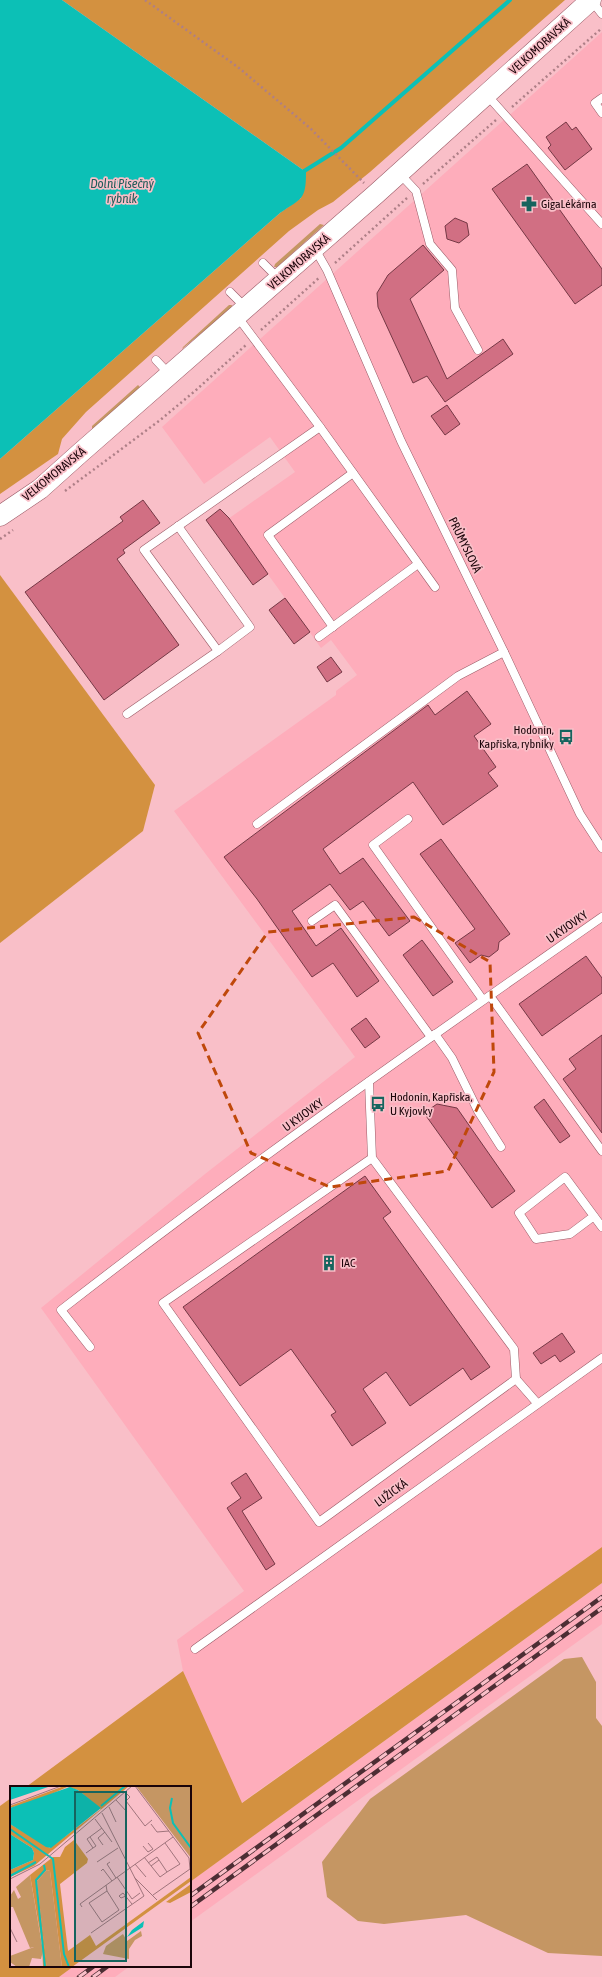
<svg xmlns="http://www.w3.org/2000/svg" width="602" height="1977" font-family="'Asap Condensed',sans-serif">
  <style>
    .built { fill: #feadbb }
    .green { fill: #c59663 }
    .forest { fill: #d39140 }
    .water { fill: #0cc0b6 }
    .lines { fill: none; stroke-linecap: round; stroke-linejoin: round }
    .stream { stroke: #0cc0b6; stroke-width: 4 }
    .building { fill: #d16f83; stroke: #753845 }
    .service-casing { stroke: #9b5b67; stroke-width: 9 }
    .tertiary-casing { stroke: #9b5b67; stroke-width: 21 }
    .path { stroke: #ae7f87; stroke-width: 2.5; stroke-dasharray: 2 3; stroke-linecap: butt }
    .service { stroke: #fff; stroke-width: 8 }
    .tertiary { stroke: #fff; stroke-width: 20 }
    .rail-casing { stroke: #4d2e34; stroke-width: 4.5 }
    .rail { stroke: #f9bfc8; stroke-width: 3; stroke-dasharray: 9; stroke-linecap: butt }
    .marked { fill: none; stroke: #bf480b; stroke-width: 3; stroke-dasharray: 8 5; stroke-linejoin: round }
    .labels { text-anchor: middle; dominant-baseline: central; stroke-width: 3.5; stroke-linejoin: round; paint-order: stroke }
    .street-label { font-size: 12px; fill: #1b0409; stroke: #f9bfc8 }
    .poi-label { font-size: 12px; fill: #1b0409; stroke: #f9bfc8; text-anchor: start }
    .water-label { font-size: 13px; font-style: italic; fill: #225e5a; stroke: #f9bfc8 }
    .inset-river { fill: none; stroke: #0cc0b6; stroke-width: 2 }
    .inset-road { fill: none; stroke: #a0747c; stroke-width: 1 }
    .view { fill: #16645e; fill-opacity: 0.15; stroke: #16645e; stroke-width: 2 }
    .inset-edge { fill: none; stroke: #1b0409; stroke-width: 2 }
  </style>
  <rect width="100%" height="100%" fill="#f9bfc8"/>
  <g class="built">
    <path d="M602 32V1547L241 1803 183 1671 177 1640 244 1591 41 1308 205 1174 355 1057 174 811 336 695V691L357 675 331 640 321 648 228 519 295 472 270 437 204 484 162 427Z"/>
    <path d="M602 1583V1624L190 1922V1882Z"/>
    <path d="M74 1966H130L115 1977H59Z"/>
  </g>
  <g class="green">
    <path d="M320 224 324 225 277 267H274L275 264Z"/>
    <path d="M229 305H232L231 309 182 349 183 347Z"/>
    <path d="M138 385 141 388 92 430V426Z"/>
    <path d="M582 1657 596 1682V1718L602 1726V1956L548 1953 466 1915 384 1924 358 1921 327 1897 322 1862 370 1799 564 1659Z"/>
  </g>
  <g class="forest">
    <path d="M62 0H565L370 172 333 202 318 210 289 231 86 412 62 439 58 454 0 494V459L280 213 301 198 306 172Z"/>
    <path d="M0 575 155 785 143 831 0 943Z"/>
    <path d="M602 1547V1583L190 1882V1787H26L183 1671 242 1803Z"/>
    <path d="M11 1798V1966H74L59 1977H0V1806Z"/>
  </g>
  <path class="water" d="M0 0H62L306 172C306 200 302 198 280 213L0 459Z"/>
  <g class="lines">
    <path class="stream" d="M301 173 341 148 510 0"/>
  </g>
  <g class="building">
    <path d="M566 122 572 130 576 127 592 149 565 170 548 148 551 145 546 137Z"/>
    <path d="M527 164 602 269V285L575 304 492 189Z"/>
    <path d="M455 218 467 223 469 235 459 243 447 239 445 226Z"/>
    <path d="M423 245 444 270 410 299 447 379 503 339 513 354 445 402 427 376 413 383 378 307 377 293 388 275Z"/>
    <path d="M447 405 460 424 445 435 431 416Z"/>
    <path d="M143 500 160 523 123 550 125 553 117 559 179 645 104 700 25 592 123 521 120 517Z"/>
    <path d="M220 509 229 518 268 574 253 585 206 520Z"/>
    <path d="M285 598 310 632 294 644 269 610Z"/>
    <path d="M331 657 342 672 327 682 317 667Z"/>
    <path d="M467 691 491 724 474 736 496 767 488 773 498 786 443 825 413 782 323 849 340 874 363 858 410 921 389 936 363 901 350 910 330 884 292 911 316 946 341 928 379 981 357 997 333 963 312 977 257 899 224 857 428 705 435 715Z"/>
    <path d="M441 839 510 934 499 942 498 950 489 957 481 955 470 963 455 943 475 929 420 854Z"/>
    <path d="M422 940 453 982 433 996 403 955Z"/>
    <path d="M586 956 602 978V993L542 1036 519 1004Z"/>
    <path d="M366 1018 380 1037 365 1048 351 1029Z"/>
    <path d="M602 1035V1133L563 1079 576 1069 569 1059Z"/>
    <path d="M544 1099 570 1136 560 1143 534 1107Z"/>
    <path d="M437 1104 457 1108 515 1191 492 1208 424 1113Z"/>
    <path d="M365 1176 391 1212 383 1218 490 1367 471 1380 463 1368 410 1406 386 1372 363 1389 386 1423 352 1446 331 1415 336 1412 291 1349 240 1386 183 1307Z"/>
    <path d="M562 1333 575 1352 560 1362 555 1355 541 1364 533 1353Z"/>
    <path d="M246 1473 262 1498 242 1511 275 1564 266 1570 227 1508 241 1498 231 1483Z"/>
  </g>
  <g class="lines">
    <defs>
      <g id="service">
        <path d="M591 0 602 14"/>
        <path d="M487 95 602 224"/>
        <path d="M602 98 595 103 602 113"/>
        <path d="M399 173 416 191 430 244 452 270 455 308 478 350"/>
        <path d="M315 249 327 270 401 441 504 652 580 814 602 848"/>
        <path d="M263 263 279 279"/>
        <path d="M230 292 246 308"/>
        <path d="M237 316 320 427 435 587"/>
        <path d="M156 360 170 375"/>
        <path d="M178 526 250 627 218 651"/>
        <path d="M333 627 268 535 353 473"/>
        <path d="M319 637 418 564"/>
        <path d="M127 714 218 651 144 550 320 427"/>
        <path d="M408 819 373 845 483 1000"/>
        <path d="M257 824 458 676 504 652"/>
        <path d="M312 921 335 905 431 1037"/>
        <path d="M490 996 602 1151"/>
        <path d="M435 1034 452 1058 478 1111 501 1147"/>
        <path d="M369 1082 372 1158 514 1349 516 1379 319 1522 163 1303 372 1158"/>
        <path d="M594 1216 570 1234 536 1239 519 1213 565 1177 602 1227"/>
        <path d="M90 1347 61 1310C237 1173 419 1045 602 917"/>
        <path d="M516 1379 537 1403"/>
        <path d="M195 1649 602 1358"/>
      </g>
      <path id="tertiary" d="M0 516 40 489 79 454 376 194 591 0"/>
    </defs>
    <use href="#service" class="service-casing"/>
    <use href="#tertiary" class="tertiary-casing"/>
    <g class="path">
      <path d="M145 0 239 68 310 128 364 183"/>
      <path d="M512 107 602 28"/>
      <path d="M423 184 496 120"/>
      <path d="M335 263 407 198"/>
      <path d="M261 330 320 277"/>
      <path d="M65 491 159 421 195 391 246 345"/>
      <path d="M0 539 13 530"/>
    </g>
    <use href="#service" class="service"/>
    <use href="#tertiary" class="tertiary"/>
    <defs>
      <g id="rail">
        <path d="M190 1896 602 1597"/>
        <path d="M190 1907 602 1608"/>
        <path d="M79 1977 94 1966"/>
        <path d="M93 1977 108 1966"/>
      </g>
    </defs>
    <use href="#rail" class="rail-casing"/>
    <use href="#rail" class="rail"/>
  </g>
  <path class="marked" d="M414 917 490 962 494 1072 448 1171 330 1187 251 1153 198 1033 268 932Z"/>
  <defs>
    <symbol id="pharmacy-bare" viewBox="-9 -9 18 18"><path d="M-2-6h4v4h4v4h-4v4h-4v-4h-4v-4h4Z" fill="#16645e" stroke="#f9bfc8" stroke-width="2.5" paint-order="stroke"/></symbol>
    <symbol id="bus-bare" viewBox="-9 -9 18 18"><path d="M-5-6H5V4H4V6H2V4H-2V6H-4V4H-5ZM-3.5-4V0h7V-4ZM-3.5 1.2v1.5H-2V1.2ZM2 1.2v1.5H3.5V1.2Z" fill="#16645e" stroke="#f9bfc8" stroke-width="2.5" paint-order="stroke"/></symbol>
    <symbol id="building-bare" viewBox="-9 -9 18 18"><path d="M-4-6H4V6H1V3H-1V6H-4ZM-2.5-4.3h1.7v1.8h-1.7ZM.8-4.3h1.7v1.8H.8ZM-2.5-1h1.7V.8h-1.7ZM.8-1h1.7V.8H.8Z" fill="#16645e" stroke="#f9bfc8" stroke-width="2.5" paint-order="stroke"/></symbol>
  </defs>
  <g fill-rule="evenodd">
    <use href="#pharmacy-bare" x="518" y="193" width="22" height="22"/>
    <use href="#bus-bare" x="555" y="726" width="22" height="22"/>
    <use href="#bus-bare" x="367" y="1093" width="22" height="22"/>
    <use href="#building-bare" x="318" y="1252" width="22" height="22"/>
  </g>
  <g class="labels">
    <g class="street-label">
      <text transform="translate(540 46) rotate(-42)">VELKOMORAVSKÁ</text>
      <text transform="translate(299 262) rotate(-41)">VELKOMORAVSKÁ</text>
      <text transform="translate(54 474) rotate(-39)">VELKOMORAVSKÁ</text>
      <text transform="translate(465 545) rotate(64)">PRŮMYSLOVÁ</text>
      <text transform="translate(567 927) rotate(-35)">U KYJOVKY</text>
      <text transform="translate(303 1115) rotate(-36)">U KYJOVKY</text>
      <text transform="translate(391 1493) rotate(-36)">LUŽICKÁ</text>
    </g>
    <g class="poi-label">
      <text x="541" y="204">GigaLékárna</text>
      <text x="554" y="730" text-anchor="end">Hodonín,<tspan x="554" dy="14">Kapřiska, rybníky</tspan></text>
      <text x="390" y="1097">Hodonín, Kapřiska,<tspan x="390" dy="14">U Kyjovky</tspan></text>
      <text x="341" y="1263">IAC</text>
    </g>
    <g class="water-label">
      <text x="122" y="183">Dolní Písečný<tspan x="122" dy="15">rybník</tspan></text>
    </g>
  </g>
  <g transform="translate(10 1786)">
    <rect width="181" height="181" fill="#f9bfc8"/>
    <path d="M126 0H181V72ZM37 84 40 85 52 181H37L36 176 27 95ZM20 89 33 165 31 173 22 172 19 181H7L0 176V170L24 161 20 162 3 121H0V110L4 104 8 113 11 111 6 101ZM131 145 132 150 125 154 119 163V173L93 168 96 160 113 148 117 155Z" fill="#c59663"/>
    <path d="M54 0H119L24 80 0 91V84L23 74 24 67 22 62 0 48V38L40 62 91 23 68 4 57 1 31 13 0 22V20ZM64 54 78 73 77 77 50 98 58 165 80 149 86 160 181 91V95L62 181H52L40 85 37 84 27 95 37 181H33L32 157 20 89 43 71H50L55 61ZM181 98V106L160 117 156 116Z" fill="#d39140"/>
    <path d="M0 0H41L0 14ZM60 1 68 4 91 22 41 62 36 61 0 38V22ZM0 48 22 62 24 67 23 74 0 84ZM134 135 133 141 117 151 122 144Z" fill="#0cc0b6"/>
    <path class="inset-river" d="M162 12 160 22 163 37 181 62M91 20 115 0M0 43 43 73 54 168 59 181M34 79 35 84 26 94 35 181M0 90 26 76"/>
    <path class="inset-road" d="M125 0 179 72 180 83 143 109M115 6 120 11 116 15 135 40 142 34M106 14 117 26M0 19 51 0M99 21 106 36M85 33 102 56M141 38 147 46 159 45M80 51 86 60 83 62M155 57 170 78 157 86M93 59 88 52 95 46M133 60 138 66 143 63 138 57M76 67 83 62 77 53 92 42M134 71 150 91 157 86 149 74M87 76 108 62M100 76 97 78 106 92M138 77 147 71 149 74 141 80M125 78 136 91M91 85 93 83 102 95M107 91 122 113 130 107M124 91 147 114M0 93 30 78 122 0M96 99 97 105 109 124 92 136 79 117 97 105M116 110 111 112 109 110 113 107 122 118M72 121 70 118 163 51M0 142 7 156M81 147 134 110 92 27"/>
    <path class="view" d="M65 6H116V175H65Z"/>
    <rect width="181" height="181" class="inset-edge"/>
  </g>
</svg>
